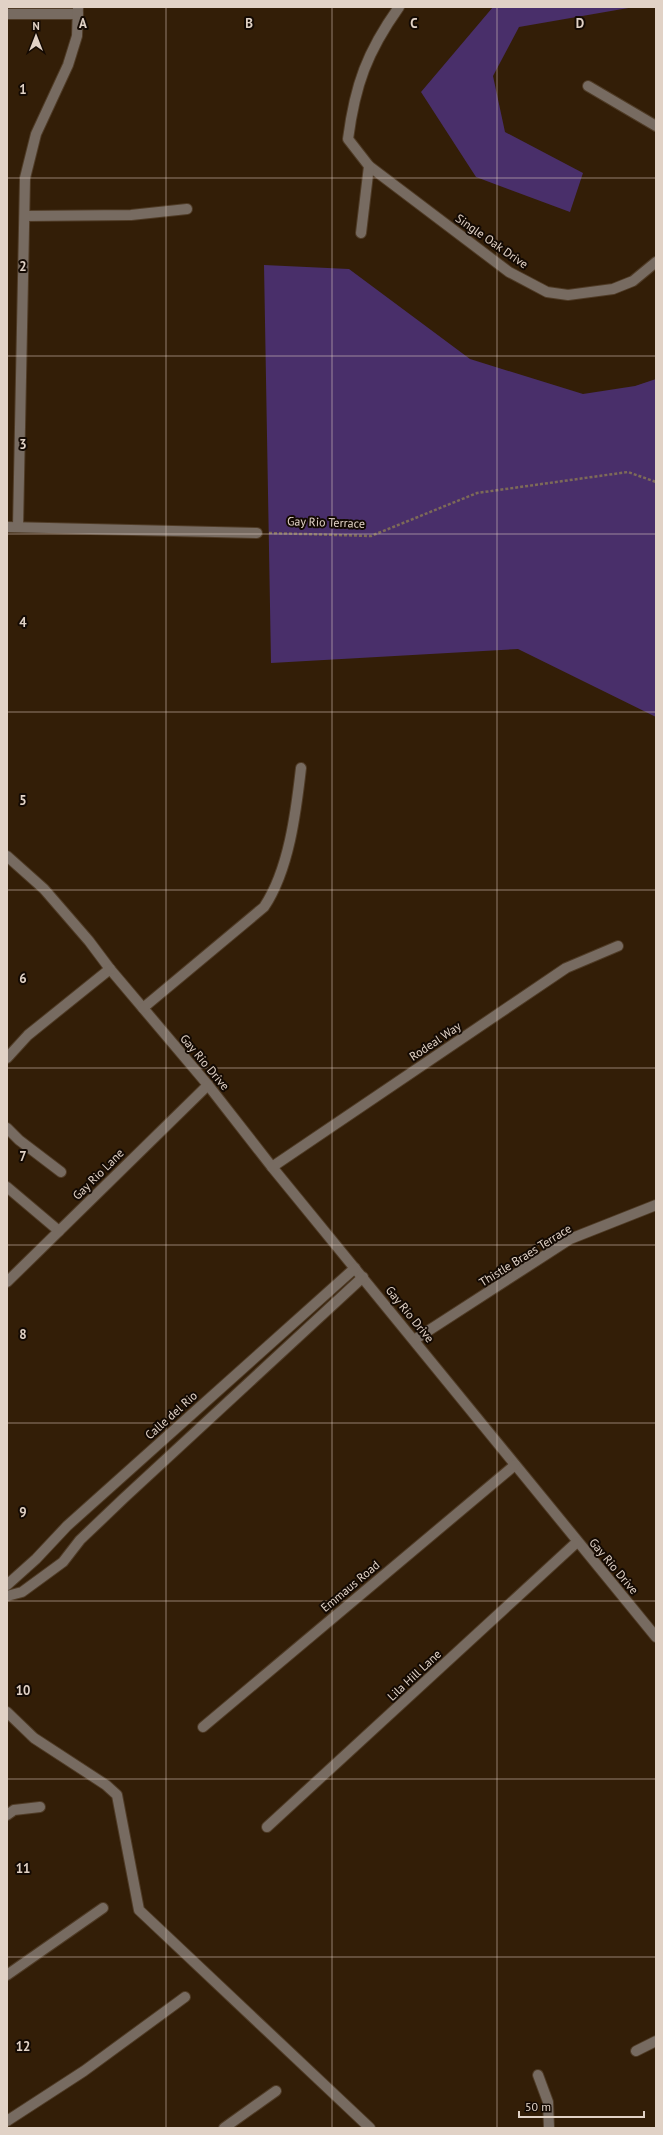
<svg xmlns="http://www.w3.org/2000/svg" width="663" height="2135" font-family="'PT Sans',sans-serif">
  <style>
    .green { fill: #492f6a }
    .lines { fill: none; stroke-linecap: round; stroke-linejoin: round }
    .minor-casing { stroke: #4f3b26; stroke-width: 12 }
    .path { stroke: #7d6a58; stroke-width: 2.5; stroke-dasharray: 3 2; stroke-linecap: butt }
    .minor { stroke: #776b61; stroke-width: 10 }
    .grid { fill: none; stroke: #e1d2c6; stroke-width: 1; stroke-opacity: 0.55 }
    .labels { text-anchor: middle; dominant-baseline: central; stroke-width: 4; stroke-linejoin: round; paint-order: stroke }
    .street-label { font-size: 12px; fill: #e1d2c6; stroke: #140a03 }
    .grid-label { font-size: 13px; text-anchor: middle; font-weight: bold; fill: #e1d2c6; stroke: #140a03; stroke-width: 4; stroke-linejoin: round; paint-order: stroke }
  </style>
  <rect width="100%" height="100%" fill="#331e07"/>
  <g class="green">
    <path d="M493 7H634L519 27 493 76 505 132 583 173 570 212 476 177 421 92Z"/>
    <path d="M264 265 349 269 470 359 583 394 635 386 656 379V717L518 649 271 663Z"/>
  </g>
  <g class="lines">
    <defs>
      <g id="minor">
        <path d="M7 14H78"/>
        <path d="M588 86 656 126"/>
        <path d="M369 166 509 272 547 292 568 295 613 289 633 281 656 262"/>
        <path d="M25 216 131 215 187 209"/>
        <path d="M361 233 369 166 348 139C355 85 367 52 399 7"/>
        <path d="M7 527 257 533"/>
        <path d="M18 527 25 178 36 134 68 65 77 36 78 7"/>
        <path d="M7 856 44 889 89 941 110 969 208 1085 272 1167 656 1637"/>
        <path d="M143 1008 264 907C289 870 296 812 301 768"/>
        <path d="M7 1058 28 1035 110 969"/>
        <path d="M7 1128 19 1140 61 1172"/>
        <path d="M272 1167 566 968 618 946"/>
        <path d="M7 1187 59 1231"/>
        <path d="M7 1282 208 1085"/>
        <path d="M414 1340 570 1239 656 1205"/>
        <path d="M7 1585 36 1559 67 1526 355 1268"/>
        <path d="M7 1596 22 1592 63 1562 80 1540 124 1498 363 1277"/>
        <path d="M7 1712 34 1738 106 1785 117 1795 139 1910 370 2128"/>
        <path d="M203 1727 515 1465"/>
        <path d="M7 1815 14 1810 40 1807"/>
        <path d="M267 1827 577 1542"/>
        <path d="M7 1975 103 1908"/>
        <path d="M636 2051 656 2041"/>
        <path d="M538 2075 548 2102 549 2128"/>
        <path d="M7 2121 84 2071 185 1997"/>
        <path d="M224 2128 276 2091"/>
      </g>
    </defs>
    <use href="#minor" class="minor-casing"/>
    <path class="path" d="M269 533 371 536 477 493 628 472 656 482"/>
    <use href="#minor" class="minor"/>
  </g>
  <path class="grid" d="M166 7V2128M332 7V2128M497 7V2128M7 178H656M7 356H656M7 534H656M7 712H656M7 890H656M7 1068H656M7 1245H656M7 1423H656M7 1601H656M7 1779H656M7 1957H656"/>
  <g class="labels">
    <g class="street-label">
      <text transform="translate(492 241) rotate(35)">Single Oak Drive</text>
      <text transform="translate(326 522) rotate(2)">Gay Rio Terrace</text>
      <text transform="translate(435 1041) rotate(-34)">Rodeal Way</text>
      <text transform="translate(205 1062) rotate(50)">Gay Rio Drive</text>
      <text transform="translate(98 1174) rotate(-45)">Gay Rio Lane</text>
      <text transform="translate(525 1255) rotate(-32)">Thistle Braes Terrace</text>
      <text transform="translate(410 1314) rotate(51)">Gay Rio Drive</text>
      <text transform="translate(171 1415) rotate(-42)">Calle del Rio</text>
      <text transform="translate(614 1566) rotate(50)">Gay Rio Drive</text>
      <text transform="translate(350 1586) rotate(-40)">Emmaus Road</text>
      <text transform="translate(414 1675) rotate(-43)">Lila Hill Lane</text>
    </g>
  </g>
  <g class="grid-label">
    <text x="83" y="28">A</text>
    <text x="249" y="28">B</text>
    <text x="414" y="28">C</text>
    <text x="580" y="28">D</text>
    <text x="23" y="94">1</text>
    <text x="23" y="271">2</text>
    <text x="23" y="449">3</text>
    <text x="23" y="627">4</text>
    <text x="23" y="805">5</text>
    <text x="23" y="983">6</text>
    <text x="23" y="1161">7</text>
    <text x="23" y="1339">8</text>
    <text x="23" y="1517">9</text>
    <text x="23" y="1695">10</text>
    <text x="23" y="1873">11</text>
    <text x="23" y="2051">12</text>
  </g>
  <rect width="663" height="2135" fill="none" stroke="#e1d2c6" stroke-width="16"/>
  <g transform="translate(36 36)" stroke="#140a03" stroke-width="3" paint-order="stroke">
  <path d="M0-3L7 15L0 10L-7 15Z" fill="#e1d2c6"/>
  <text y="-6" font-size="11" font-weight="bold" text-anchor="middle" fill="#e1d2c6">N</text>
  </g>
  <path d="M519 2111v6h125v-6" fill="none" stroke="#e1d2c6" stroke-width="2"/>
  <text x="525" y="2111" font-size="12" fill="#e1d2c6" stroke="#140a03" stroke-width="3" paint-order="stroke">50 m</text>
</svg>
